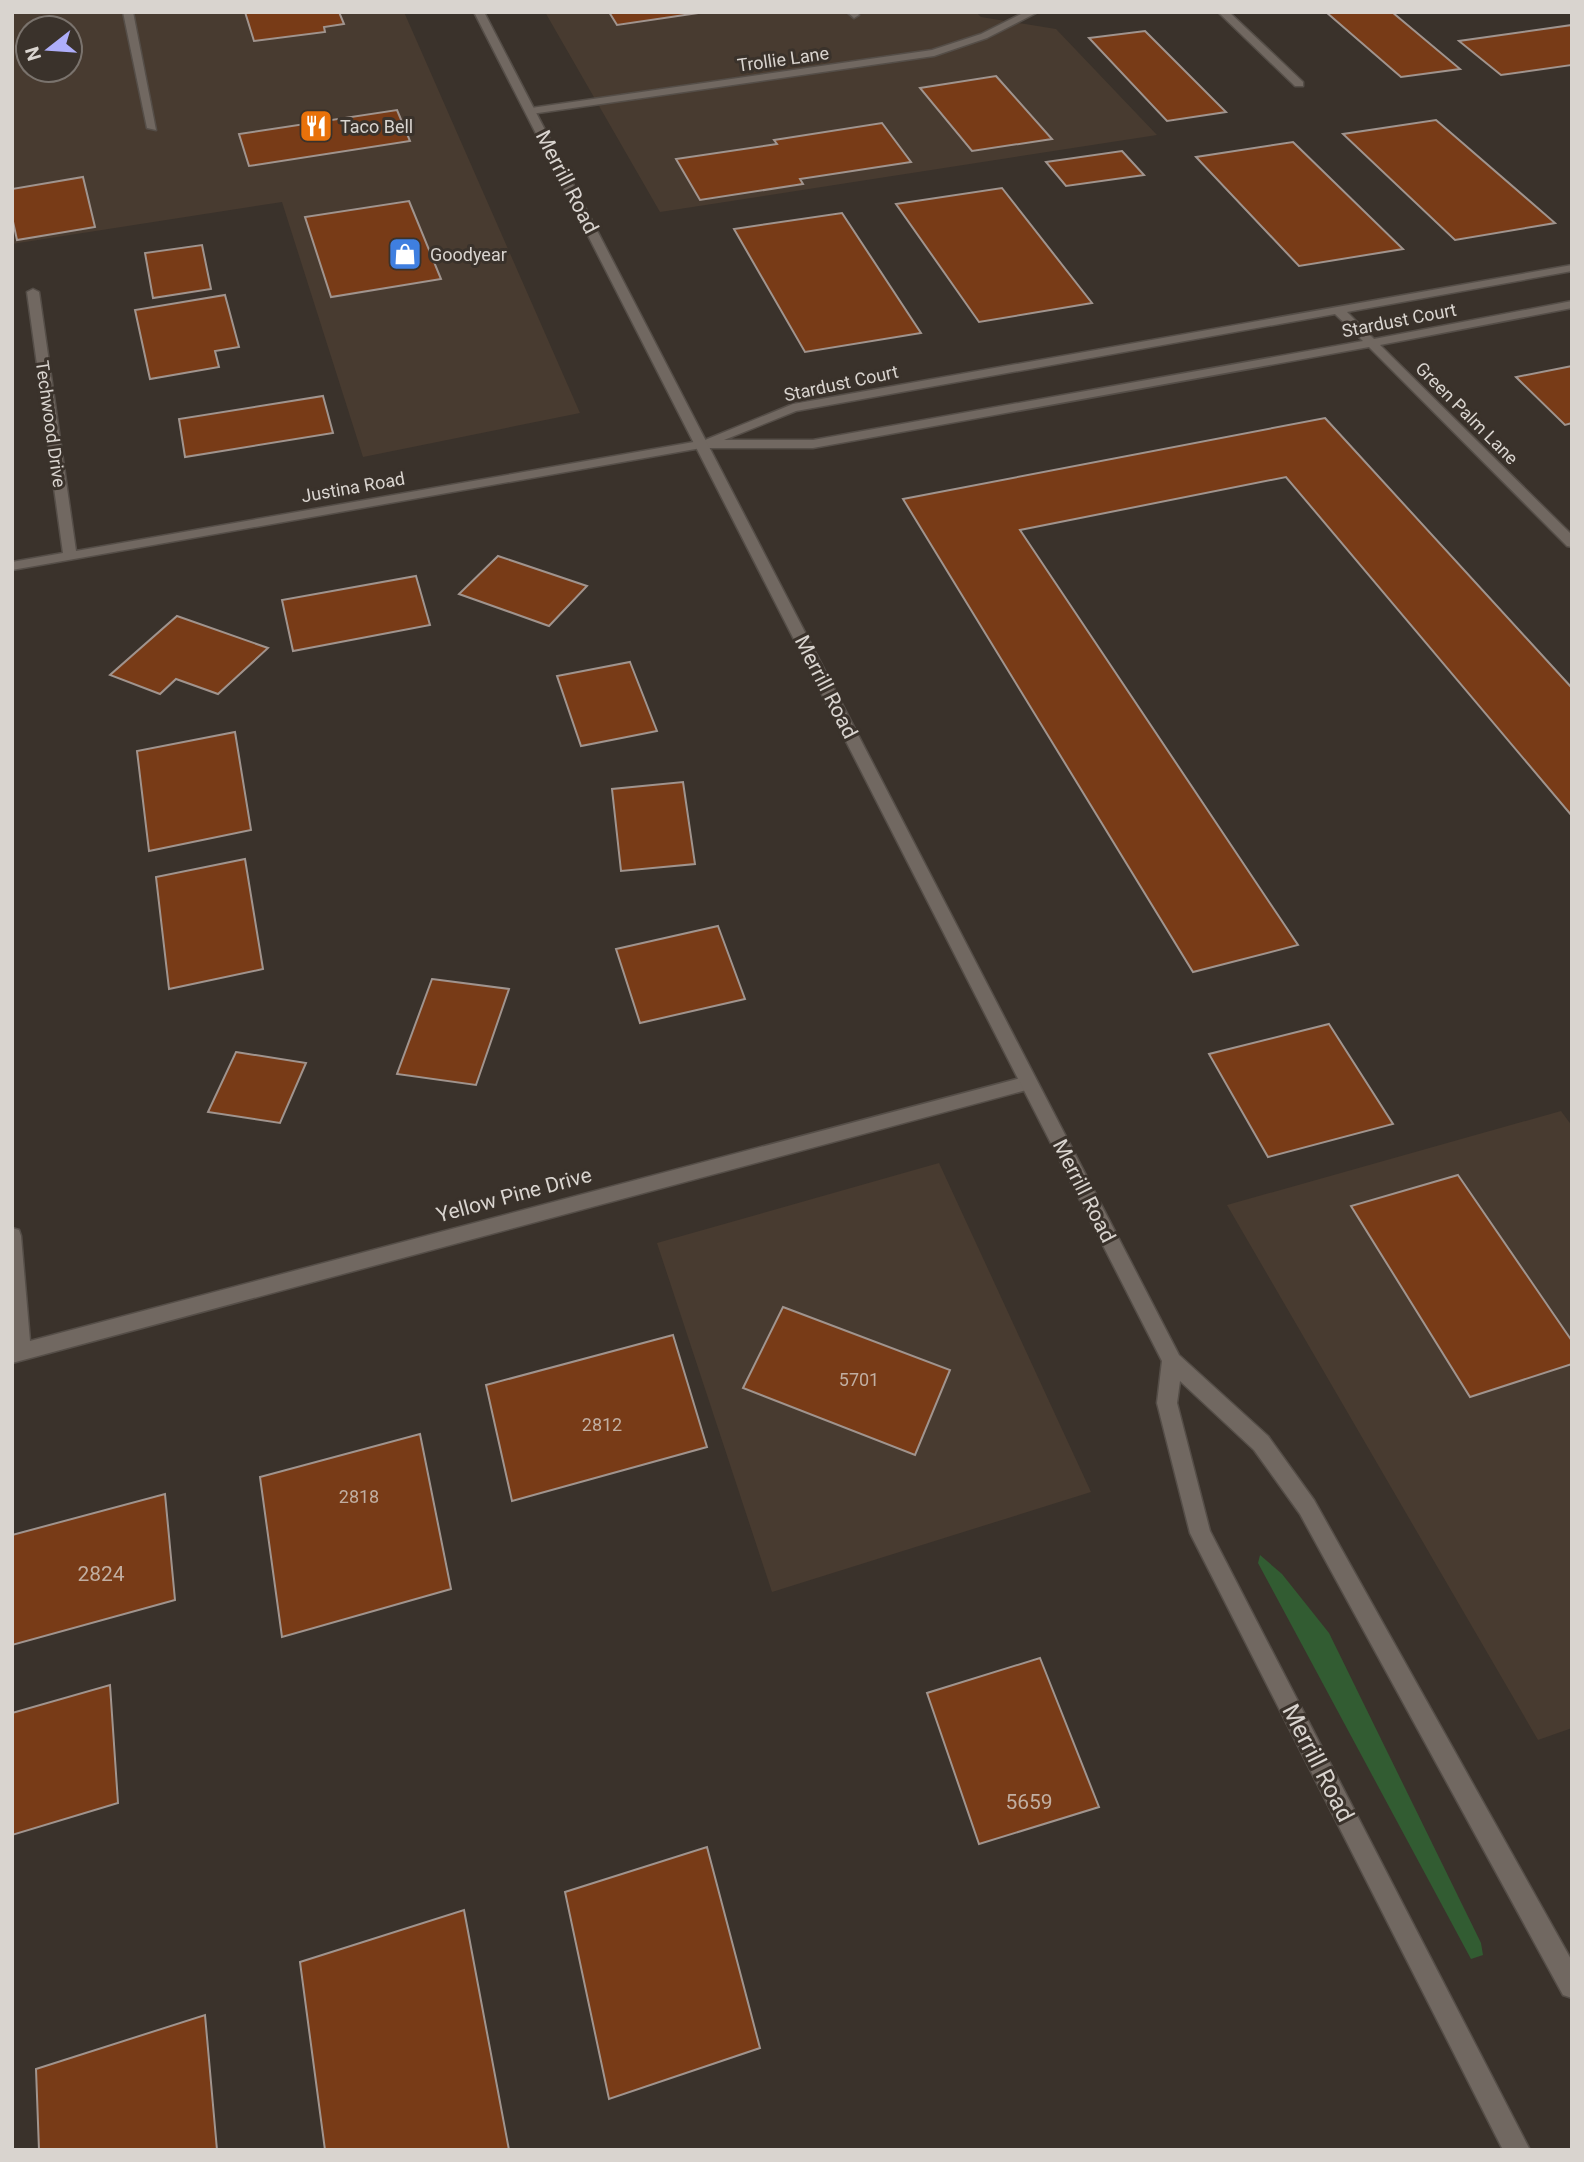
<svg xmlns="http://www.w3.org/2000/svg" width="1584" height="2162" font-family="Roboto,sans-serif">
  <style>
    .built { fill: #483b30; fill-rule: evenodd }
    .green { fill: #325c32 }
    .building { fill: #783b17; stroke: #a0948e; stroke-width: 2 }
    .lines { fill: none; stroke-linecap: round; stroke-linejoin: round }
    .service-casing { stroke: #554e48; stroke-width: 3 }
    .minor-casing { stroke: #554e48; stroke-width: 3 }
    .secondary-casing { stroke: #554e48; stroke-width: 3 }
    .service { fill: #716861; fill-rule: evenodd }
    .minor { fill: #716861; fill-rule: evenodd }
    .secondary { fill: #716861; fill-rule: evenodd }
    .labels { text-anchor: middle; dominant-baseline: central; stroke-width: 6; stroke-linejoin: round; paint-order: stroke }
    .far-street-label { font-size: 18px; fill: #d9d4cf; stroke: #3a322b }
    .far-poi-label { font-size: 18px; fill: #d9d4cf; stroke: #3a322b; text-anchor: start }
    .number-label { font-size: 18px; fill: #c1aea1 }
    .street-label { font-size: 21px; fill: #d9d4cf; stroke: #3a322b }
    .near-number-label { font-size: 21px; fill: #c1aea1 }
    .near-street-label { font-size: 24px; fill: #d9d4cf; stroke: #3a322b }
  </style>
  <rect width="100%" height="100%" fill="#3a322b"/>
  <g class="built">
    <path d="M12 12H404L580 413 363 457 282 202 12 244ZM28 28H70V70H28Z"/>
    <path d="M545 12H976L981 17 1056 29 1157 135 660 212Z"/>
    <path d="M1561 1111 1572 1126V1728L1538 1740 1227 1205Z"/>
    <path d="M939 1163 1091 1492 772 1592 657 1243Z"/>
  </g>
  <path class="green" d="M1260 1555 1282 1574 1329 1633 1481 1943 1483 1955 1471 1959 1258 1563Z"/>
  <g class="building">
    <path d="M245 12H339L344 24 324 27 325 32 254 41Z"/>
    <path d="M609 12H705L617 25Z"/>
    <path d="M1326 12H1392L1460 69 1401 77Z"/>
    <path d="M1572 25V65L1501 75 1459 41Z"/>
    <path d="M1145 31 1226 112 1167 121 1089 38Z"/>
    <path d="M996 76 1052 139 972 151 920 88Z"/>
    <path d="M397 110 410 141 249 166 239 134Z"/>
    <path d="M1436 120 1555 223 1455 240 1343 134Z"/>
    <path d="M882 123 911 162 800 179 803 184 700 200 676 159 777 144 774 140Z"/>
    <path d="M1293 142 1403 249 1299 266 1196 157Z"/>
    <path d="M1122 151 1144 175 1066 186 1046 162Z"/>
    <path d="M83 177 95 227 17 240 12 217V189Z"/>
    <path d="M1002 188 1092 303 979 322 896 204Z"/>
    <path d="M409 201 441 279 331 297 305 217Z"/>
    <path d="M842 213 921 333 805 352 734 229Z"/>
    <path d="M202 245 211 289 153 298 145 253Z"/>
    <path d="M225 295 239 347 215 351 219 367 150 379 135 310Z"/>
    <path d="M1572 366V423L1565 425 1516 377Z"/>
    <path d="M323 396 333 433 185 457 179 419Z"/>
    <path d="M1325 418 1572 688V816L1286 477 1020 530 1298 945 1193 972 903 499Z"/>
    <path d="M498 556 587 586 549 626 459 594Z"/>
    <path d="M416 576 430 625 293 651 282 600Z"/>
    <path d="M177 616 268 648 218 694 176 679 160 694 110 675Z"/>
    <path d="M630 662 657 731 581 746 557 676Z"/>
    <path d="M235 732 251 830 149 851 137 751Z"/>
    <path d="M683 782 695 864 621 871 612 789Z"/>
    <path d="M245 859 263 969 169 989 156 877Z"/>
    <path d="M718 926 745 999 640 1023 616 949Z"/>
    <path d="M432 979 509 989 476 1085 397 1074Z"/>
    <path d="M1329 1024 1393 1124 1268 1157 1209 1054Z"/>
    <path d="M236 1052 306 1063 280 1123 208 1112Z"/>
    <path d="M1458 1175 1572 1341V1364L1470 1397 1351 1206Z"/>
    <path d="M783 1307 950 1370 915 1455 743 1388Z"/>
    <path d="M673 1335 707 1447 512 1501 486 1385Z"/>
    <path d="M420 1434 451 1589 282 1637 260 1477Z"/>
    <path d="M165 1494 175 1600 12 1645V1535Z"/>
    <path d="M1040 1658 1099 1807 979 1844 927 1693Z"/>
    <path d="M110 1685 118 1803 12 1835V1713Z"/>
    <path d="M707 1847 760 2048 609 2099 565 1892Z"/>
    <path d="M464 1910 509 2150H325L300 1962Z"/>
    <path d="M205 2015 217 2150H39L36 2069Z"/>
  </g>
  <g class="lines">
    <defs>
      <g id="service">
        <path d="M123 12H133L156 130 147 128Z"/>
        <path d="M847 12H857L859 15 854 18Z"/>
      </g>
      <g id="minor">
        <path d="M1025 12H1038L987 38 934 56 531 114 526 111 531 108 932 50 981 34Z"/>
        <path d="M1218 12H1229L1303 82V86H1295Z"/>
        <path d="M1572 265V271L1347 312 1374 339 1572 301V308L1380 345 1572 535V547L1567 546 1369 347 813 448H701L12 570V562L63 553 27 292 33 289 39 292 76 551 705 440 793 404ZM1335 314 1363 341 813 440H724L796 411Z"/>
        <path d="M1028 1076 1034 1078 1037 1083 1034 1088 12 1363V1228L19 1230 21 1236 30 1341Z"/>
      </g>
      <path id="secondary" d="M474 12H484L1179 1355 1268 1436 1314 1500 1572 1961V1998L1563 1995 1300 1514 1254 1450 1180 1381 1177 1403 1210 1531 1530 2150H1503L1190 1533 1157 1403 1162 1361Z"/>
    </defs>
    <use href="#service" class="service-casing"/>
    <use href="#minor" class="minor-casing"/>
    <use href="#secondary" class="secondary-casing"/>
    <use href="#service" class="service"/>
    <use href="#minor" class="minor"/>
    <use href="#secondary" class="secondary"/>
  </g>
  <defs>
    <symbol id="restaurant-square" viewBox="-11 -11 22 22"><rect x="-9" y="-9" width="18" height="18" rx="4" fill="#e8710a" stroke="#3a322b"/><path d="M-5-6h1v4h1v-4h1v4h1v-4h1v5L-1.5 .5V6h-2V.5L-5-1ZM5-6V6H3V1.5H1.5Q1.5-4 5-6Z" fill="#fff"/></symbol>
    <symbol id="shop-square" viewBox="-11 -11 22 22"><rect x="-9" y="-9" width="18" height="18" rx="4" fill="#3f7fe0" stroke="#3a322b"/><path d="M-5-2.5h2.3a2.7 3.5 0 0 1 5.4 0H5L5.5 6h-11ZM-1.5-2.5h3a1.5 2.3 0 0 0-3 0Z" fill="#fff"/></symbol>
  </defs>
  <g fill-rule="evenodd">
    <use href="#restaurant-square" x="297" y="107" width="38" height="38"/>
    <use href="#shop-square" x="386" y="235" width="38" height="38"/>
  </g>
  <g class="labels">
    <g class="far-street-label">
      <text transform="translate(783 59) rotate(-8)">Trollie Lane</text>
      <text transform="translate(1399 320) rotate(-11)">Stardust Court</text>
      <text transform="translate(841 383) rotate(-12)">Stardust Court</text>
      <text transform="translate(1467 413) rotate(45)">Green Palm Lane</text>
      <text transform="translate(51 424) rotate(82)">Techwood Drive</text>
      <text transform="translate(353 487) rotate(-10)">Justina Road</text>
    </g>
    <g class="far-poi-label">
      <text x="340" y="126">Taco Bell</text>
      <text x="430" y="254">Goodyear</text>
    </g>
    <g class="number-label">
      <text x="859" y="1379">5701</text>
      <text x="602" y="1424">2812</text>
      <text x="359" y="1496">2818</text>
    </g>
    <g class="street-label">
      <text transform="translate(567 182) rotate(63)">Merrill Road</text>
      <text transform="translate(826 687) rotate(63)">Merrill Road</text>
      <text transform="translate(1084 1191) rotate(63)">Merrill Road</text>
      <text transform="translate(514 1195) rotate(-15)">Yellow Pine Drive</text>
    </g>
    <g class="near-number-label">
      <text x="101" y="1574">2824</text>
      <text x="1029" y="1802">5659</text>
    </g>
    <g class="near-street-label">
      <text transform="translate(1318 1763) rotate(63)">Merrill Road</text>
    </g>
  </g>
  <rect width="1584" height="2162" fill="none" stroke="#d9d4cf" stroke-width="28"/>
  <g transform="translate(49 49) rotate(253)"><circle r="33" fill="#3a322b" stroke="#7a736d" stroke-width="2"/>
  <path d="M0-5L12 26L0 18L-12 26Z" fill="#aeaefa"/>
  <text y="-10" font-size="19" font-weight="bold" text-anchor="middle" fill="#d9d4cf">N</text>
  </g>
</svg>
